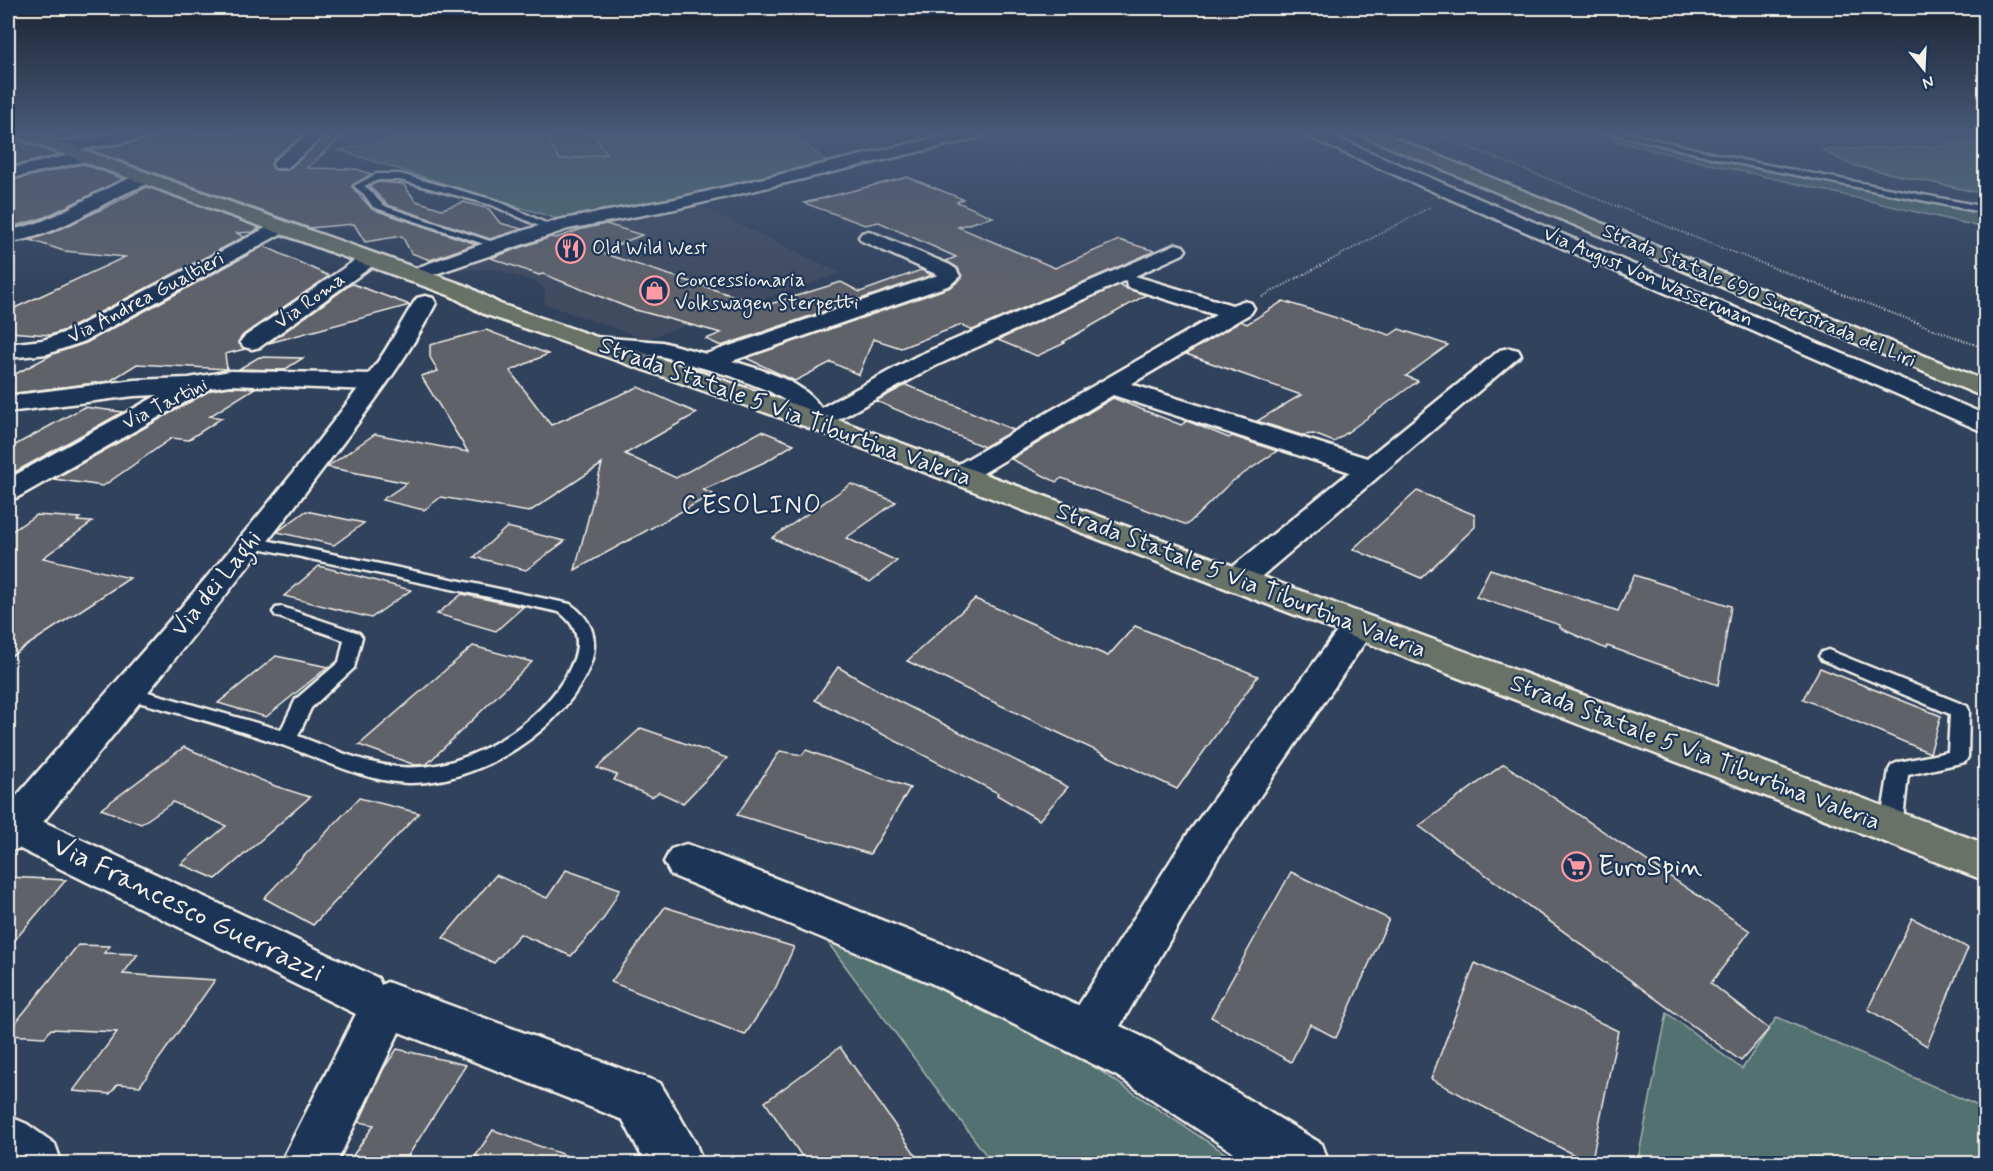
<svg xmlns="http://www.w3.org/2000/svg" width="1993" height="1171" font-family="Mynerve,sans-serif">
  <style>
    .built { fill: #3f4c61 }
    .green { fill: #53716f; stroke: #a4b1ac; stroke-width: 1.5 }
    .building { fill: #60626a; stroke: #f4f1e8; stroke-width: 1.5 }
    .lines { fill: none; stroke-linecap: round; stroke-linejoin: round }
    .lane-casing { stroke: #f4f1e8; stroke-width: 5 }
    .street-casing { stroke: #f4f1e8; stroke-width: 5 }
    .secondary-casing { stroke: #f4f1e8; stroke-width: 5 }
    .primary-casing { stroke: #f4f1e8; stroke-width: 5 }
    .highway-casing { stroke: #f4f1e8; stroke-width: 5 }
    .path { stroke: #f4f1e8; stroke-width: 2; stroke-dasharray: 1 2; stroke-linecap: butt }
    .lane { fill: #1d3557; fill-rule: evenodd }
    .street { fill: #1d3557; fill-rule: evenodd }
    .secondary { fill: #1d3557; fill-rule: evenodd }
    .primary { fill: #687266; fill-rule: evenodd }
    .highway { fill: #687266; fill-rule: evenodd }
    .rail { stroke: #f4f1e8; stroke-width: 2; stroke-dasharray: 4.5 2; stroke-linecap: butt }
    .labels { text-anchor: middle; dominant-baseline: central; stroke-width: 4.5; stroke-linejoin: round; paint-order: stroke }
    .far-poi-label { font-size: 20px; fill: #f4f1e8; stroke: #1d3557; text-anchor: start }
    .far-street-label { font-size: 20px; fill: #f4f1e8; stroke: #1d3557 }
    .street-label { font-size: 24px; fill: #f4f1e8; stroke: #1d3557 }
    .neighbourhood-label { font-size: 26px; letter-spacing: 1.5px; fill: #f4f1e8; stroke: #1d3557 }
    .near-poi-label { font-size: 28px; fill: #f4f1e8; stroke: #1d3557; text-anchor: start }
    .near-street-label { font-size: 28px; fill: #f4f1e8; stroke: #1d3557 }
  </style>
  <rect width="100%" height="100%" fill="#31425d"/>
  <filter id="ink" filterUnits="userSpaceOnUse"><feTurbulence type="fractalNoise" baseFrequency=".0167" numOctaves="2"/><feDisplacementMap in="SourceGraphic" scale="12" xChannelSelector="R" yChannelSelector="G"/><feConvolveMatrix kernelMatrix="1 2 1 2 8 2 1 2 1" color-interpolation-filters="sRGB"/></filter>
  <g filter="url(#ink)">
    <path class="built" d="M694 203 841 273 646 339 544 304 545 292 538 282 492 269 442 271 560 228Z"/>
    <g class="green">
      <path d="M427 132H792L829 164 642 209 598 210 567 222 338 150Z"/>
      <path d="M1599 133 1985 213V228L1668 154 1612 140Z"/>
      <path d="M1964 141 1985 144V194L1851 165 1822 150 1943 146Z"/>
      <path d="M817 928 1070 1051 1240 1163H992Z"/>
      <path d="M1667 1013 1742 1069 1777 1017 1985 1109V1163L1637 1164Z"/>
    </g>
    <g class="building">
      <path d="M40 132H108L62 140Z"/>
      <path d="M161 132H307L274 158 271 165 275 170H288L330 132H347L307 168 356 169 371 174 352 187 372 209 476 244 430 260 411 253 402 236 365 242 354 224 309 228 90 150 152 139Z"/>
      <path d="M544 132H591L607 154 560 160Z"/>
      <path d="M8 134 10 137 59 155 8 167Z"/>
      <path d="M83 164 124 179 43 218 8 228V181Z"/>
      <path d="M907 177 963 199 957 202 993 217 958 227 1055 268 1119 240 1155 251 973 330 961 325 901 348 873 339 859 375 831 362 795 381 746 358 951 287 962 278 958 268 946 261 956 257 879 222 865 225 804 203Z"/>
      <path d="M378 182 403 184 416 201 442 209 464 202 489 209 500 223 522 229 490 239 388 205 369 186Z"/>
      <path d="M147 187 260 228 253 232 237 233 244 237 68 329 50 335 8 332V311L125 257 64 251 30 240 65 227Z"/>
      <path d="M606 224 642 235 599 252 764 306 841 282 860 292 921 270 932 275 721 346 706 339 721 333 632 309 543 274 539 275 491 258 551 237 556 238 582 229Z"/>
      <path d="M264 246 329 276 243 335 238 342 245 349 225 354 227 369 137 364 110 381 8 394V378L53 354 86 343Z"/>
      <path d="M353 284 410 305 269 343 350 285Z"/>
      <path d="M1119 285 1146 295 1063 342 1065 343 1037 356 998 340Z"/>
      <path d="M1283 301 1390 335 1399 329 1448 345 1406 376 1418 381 1334 442 1314 434 1301 435 1257 421 1301 395 1186 354 1241 321 1247 324Z"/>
      <path d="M486 330 548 354 510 371 551 425 638 387 697 413 625 454 676 478 762 431 794 444 767 461 703 490 713 494 575 570 602 464 529 512 441 497 424 510 382 500 407 483 327 467 375 434 468 452 421 376 438 371 430 357V345Z"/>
      <path d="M259 357 303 358 284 370 239 369Z"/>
      <path d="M906 385 1014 430 984 447 876 401Z"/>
      <path d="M230 387 255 388 210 416 222 418 188 440 172 438 103 486 54 479 211 390Z"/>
      <path d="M1113 398 1181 425 1187 421 1229 438 1232 436 1277 451 1230 483 1187 525 1062 478 1056 482 1011 459Z"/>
      <path d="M84 407 123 412 13 473 8 472V449Z"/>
      <path d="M851 484 896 502 846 538 897 561 870 582 772 538Z"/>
      <path d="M1417 491 1475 515V527L1421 578 1353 549Z"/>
      <path d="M306 511 364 523 334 545 277 532Z"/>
      <path d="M36 515 80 518 77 521 92 522 43 558 130 578 8 658V534Z"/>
      <path d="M507 527 565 541 526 570 474 557Z"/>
      <path d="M319 566 411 590 371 618 284 596Z"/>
      <path d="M1490 569 1618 611 1634 575 1731 606 1718 685 1607 646 1606 649 1560 628V625L1476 597Z"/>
      <path d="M462 594 471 596 523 607 496 631 437 614Z"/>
      <path d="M975 599 1108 656 1135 626 1258 676 1177 789 907 661Z"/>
      <path d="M473 646 532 662 427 764 415 765 359 745Z"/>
      <path d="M276 656 328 667 266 717 218 703Z"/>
      <path d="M838 667 886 695 1068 787 1039 820 997 795 998 793 815 700Z"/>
      <path d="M1820 668 1941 716 1930 753 1803 699Z"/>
      <path d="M641 728 727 758 683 803 659 792 652 797 614 780 617 775 597 768Z"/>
      <path d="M184 747 275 786 310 797 216 879 181 864 226 826 173 802 141 824 101 809Z"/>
      <path d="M806 750 910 788 870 854 737 815 780 751 802 755Z"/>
      <path d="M1504 764 1750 931 1711 983 1769 1029 1741 1061 1419 826Z"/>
      <path d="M359 798 419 813 313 925 264 898Z"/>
      <path d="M566 870 620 889 604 918 571 956 520 934 494 963 443 938 496 875 547 898Z"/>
      <path d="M1291 872 1389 919 1336 1038 1310 1024 1291 1062 1211 1017Z"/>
      <path d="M8 877 66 880 8 948Z"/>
      <path d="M665 907 794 947 775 989 745 1035 611 982Z"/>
      <path d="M1912 918 1968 948 1927 1046 1868 1009Z"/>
      <path d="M78 945 110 946 104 953 138 954 123 974 215 980 140 1086 118 1084 110 1094 73 1091 117 1032 51 1029 45 1037 8 1035V1032Z"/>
      <path d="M1475 963 1618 1031 1591 1164 1431 1079Z"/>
      <path d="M840 1047 922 1164H807L765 1102Z"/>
      <path d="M397 1049 466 1065 403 1164H347L374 1125 359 1122 384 1068Z"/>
      <path d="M493 1130 579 1160 578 1164H470Z"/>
    </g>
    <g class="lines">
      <defs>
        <g id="lane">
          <path d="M1608 132H1623L1741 160 1986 207V213L1741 164Z"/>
          <path d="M376 174H400L498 201 556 228 548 230 492 205 400 180H378L364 186C374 192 377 202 387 207L502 245 493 247 373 207 364 194 354 186Z"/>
          <path d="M251 537 570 604C591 618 599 638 591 662 568 729 477 785 407 783 363 781 322 759 282 745 229 726 174 712 120 697L118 692 120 687 127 686 281 730 296 699 339 662 344 640 276 616 273 612 276 608 282 607 359 633 362 637 354 668 311 708 298 736C337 750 378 771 421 767 480 763 553 715 574 659 581 639 576 624 559 612L245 545 243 542 245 539Z"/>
          <path d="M1828 650 1967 706 1969 711 1968 757 1965 762 1908 775 1902 827 1898 833 1891 835 1884 833 1880 827 1889 770 1892 765 1899 762 1948 752 1950 714 1822 660 1819 656 1822 652Z"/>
        </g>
        <g id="street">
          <path d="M123 132H159L152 137 59 153 51 148 59 143Z"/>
          <path d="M311 132H328L287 168H275L273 164 275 160Z"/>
          <path d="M960 132H988L981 137 675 209 568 229 412 282 405 280 401 276 405 272 490 241 558 220 675 199Z"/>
          <path d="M1302 132H1323L1986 415V433L1304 135Z"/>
          <path d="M83 152 91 157 89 160 8 179V169Z"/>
          <path d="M145 174 151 175 154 179 151 183C101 199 62 237 8 242V230C58 224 96 186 145 174Z"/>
          <path d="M279 221 286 223 289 227 286 231 85 341 47 354 8 358V344L43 340 69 331Z"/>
          <path d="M869 231 950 265 956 269 960 276 950 285 732 361C762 370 803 380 821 408L917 356 1176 244 1183 246 1186 250 1183 254 1135 276 1232 305 1243 301 1251 303 1254 308 1251 313 1131 384 1367 458 1500 350 1509 348 1518 350 1521 355 1249 587 1237 590 1225 587 1221 580 1225 573 1350 472 1113 395 970 481 960 484 950 481 946 475 950 469 1216 315 1127 287 1126 280 935 366 825 427 816 429 807 427 793 405 769 391 731 376 661 356 594 351 586 349 582 344 586 339 594 337 662 342 706 354 938 275 862 241 859 237 862 233Z"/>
          <path d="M368 254 375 256 378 260 375 264 260 347 252 349 244 347 240 342 244 337 361 256Z"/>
          <path d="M230 371 374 374 383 377 387 382 383 387 374 390 230 385 210 388 18 497 8 500V479L158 395 134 396 8 412V396L134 380 189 378Z"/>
          <path d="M1359 615 1371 618 1376 626 1217 859 1120 1026 1153 1042 1322 1144 1329 1164H1251L1117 1076 931 983 671 875 664 862 671 849 686 844 701 849 965 953 1078 1006 1187 835 1347 618Z"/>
          <path d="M14 810 29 815 378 978 381 985 387 982 660 1083 696 1144 703 1164H646L623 1120 399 1032 336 1164H280L356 1014 8 843V812Z"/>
          <path d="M8 1116 27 1124 55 1144 62 1164H8Z"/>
        </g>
        <path id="secondary" d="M425 296 433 298 436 303C401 371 352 430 307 490 215 612 118 728 23 847L8 852V806C134 660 266 517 379 360 393 340 403 318 417 298Z"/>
        <path id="primary" d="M9 132H32L467 286 500 304 825 415 1986 844V881L807 427 484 314 451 296 11 135Z"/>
        <path id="highway" d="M1359 132H1380L1986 381V398L1361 135Z"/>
      </defs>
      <use href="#lane" class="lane-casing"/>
      <use href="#street" class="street-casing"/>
      <use href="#secondary" class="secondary-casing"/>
      <use href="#primary" class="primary-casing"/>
      <use href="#highway" class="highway-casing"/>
      <g class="path">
        <path d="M1431 132 1714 245 1986 349"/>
        <path d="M1262 297 1430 207"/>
      </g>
      <use href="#lane" class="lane"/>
      <use href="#street" class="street"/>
      <use href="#secondary" class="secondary"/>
      <use href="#primary" class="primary"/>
      <use href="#highway" class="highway"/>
      <path class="rail" d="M8 135 17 132"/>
    </g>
  </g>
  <linearGradient id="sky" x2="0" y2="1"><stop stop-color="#1b2433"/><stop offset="0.45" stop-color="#485a78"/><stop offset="1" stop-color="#485a78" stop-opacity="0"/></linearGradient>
  <rect width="1993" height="296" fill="url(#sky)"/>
  <defs>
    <symbol id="restaurant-ring" viewBox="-11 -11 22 22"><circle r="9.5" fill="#1d3557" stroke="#ff9aa2" stroke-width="1.5"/><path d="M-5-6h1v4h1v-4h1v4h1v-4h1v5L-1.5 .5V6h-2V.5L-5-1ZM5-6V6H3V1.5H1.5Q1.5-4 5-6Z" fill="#ff9aa2"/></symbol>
    <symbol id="shop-ring" viewBox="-11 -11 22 22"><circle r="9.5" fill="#1d3557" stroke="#ff9aa2" stroke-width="1.5"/><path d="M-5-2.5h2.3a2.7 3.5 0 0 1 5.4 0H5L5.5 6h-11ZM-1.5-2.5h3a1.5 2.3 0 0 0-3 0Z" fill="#ff9aa2"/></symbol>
    <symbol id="supermarket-ring" viewBox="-11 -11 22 22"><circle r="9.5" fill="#1d3557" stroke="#ff9aa2" stroke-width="1.5"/><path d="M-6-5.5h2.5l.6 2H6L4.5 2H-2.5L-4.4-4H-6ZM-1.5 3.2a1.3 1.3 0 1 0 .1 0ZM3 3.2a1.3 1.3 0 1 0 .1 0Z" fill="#ff9aa2"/></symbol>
  </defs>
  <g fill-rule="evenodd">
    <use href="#restaurant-ring" x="554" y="232" width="33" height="33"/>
    <use href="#shop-ring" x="638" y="274" width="33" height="33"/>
    <use href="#supermarket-ring" x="1560" y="850" width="33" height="33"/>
  </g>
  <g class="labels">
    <g class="far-poi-label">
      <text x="592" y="248">Old Wild West</text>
      <text x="675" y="280">Concessionaria<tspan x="675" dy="23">Volkswagen Sterpetti</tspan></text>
    </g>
    <g class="far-street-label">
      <text transform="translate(1648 277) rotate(23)">Via August Von Wasserman</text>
      <text transform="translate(1759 296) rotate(23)">Strada Statale 690 Superstrada del Liri</text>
      <text transform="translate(146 298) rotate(-28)">Via Andrea Gualtieri</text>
      <text transform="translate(310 301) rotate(-36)">Via Roma</text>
      <text transform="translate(165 404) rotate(-27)">Via Tartini</text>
    </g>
    <g class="street-label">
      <text transform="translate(785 412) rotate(20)">Strada Statale 5 Via Tiburtina Valeria</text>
      <text transform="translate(1241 581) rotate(21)">Strada Statale 5 Via Tiburtina Valeria</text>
      <text transform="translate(217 584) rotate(-51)">Via dei Laghi</text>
      <text transform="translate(1695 753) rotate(21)">Strada Statale 5 Via Tiburtina Valeria</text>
    </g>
    <g class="neighbourhood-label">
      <text x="752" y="506">CESOLINO</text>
    </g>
    <g class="near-poi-label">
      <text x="1598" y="867">EuroSpin</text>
    </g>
    <g class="near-street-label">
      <text transform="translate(188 910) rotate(26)">Via Francesco Guerrazzi</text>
    </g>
  </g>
  <rect width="1993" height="1171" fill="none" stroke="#1d3557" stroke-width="30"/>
  <rect x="15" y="15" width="1963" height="1141" fill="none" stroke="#f4f1e8" stroke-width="2" filter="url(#ink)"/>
  <g transform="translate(1924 69) rotate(162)" stroke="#1d3557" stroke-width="4.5" paint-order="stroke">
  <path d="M0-4.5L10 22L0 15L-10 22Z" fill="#f4f1e8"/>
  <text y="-9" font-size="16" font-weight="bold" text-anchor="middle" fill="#f4f1e8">N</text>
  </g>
</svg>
